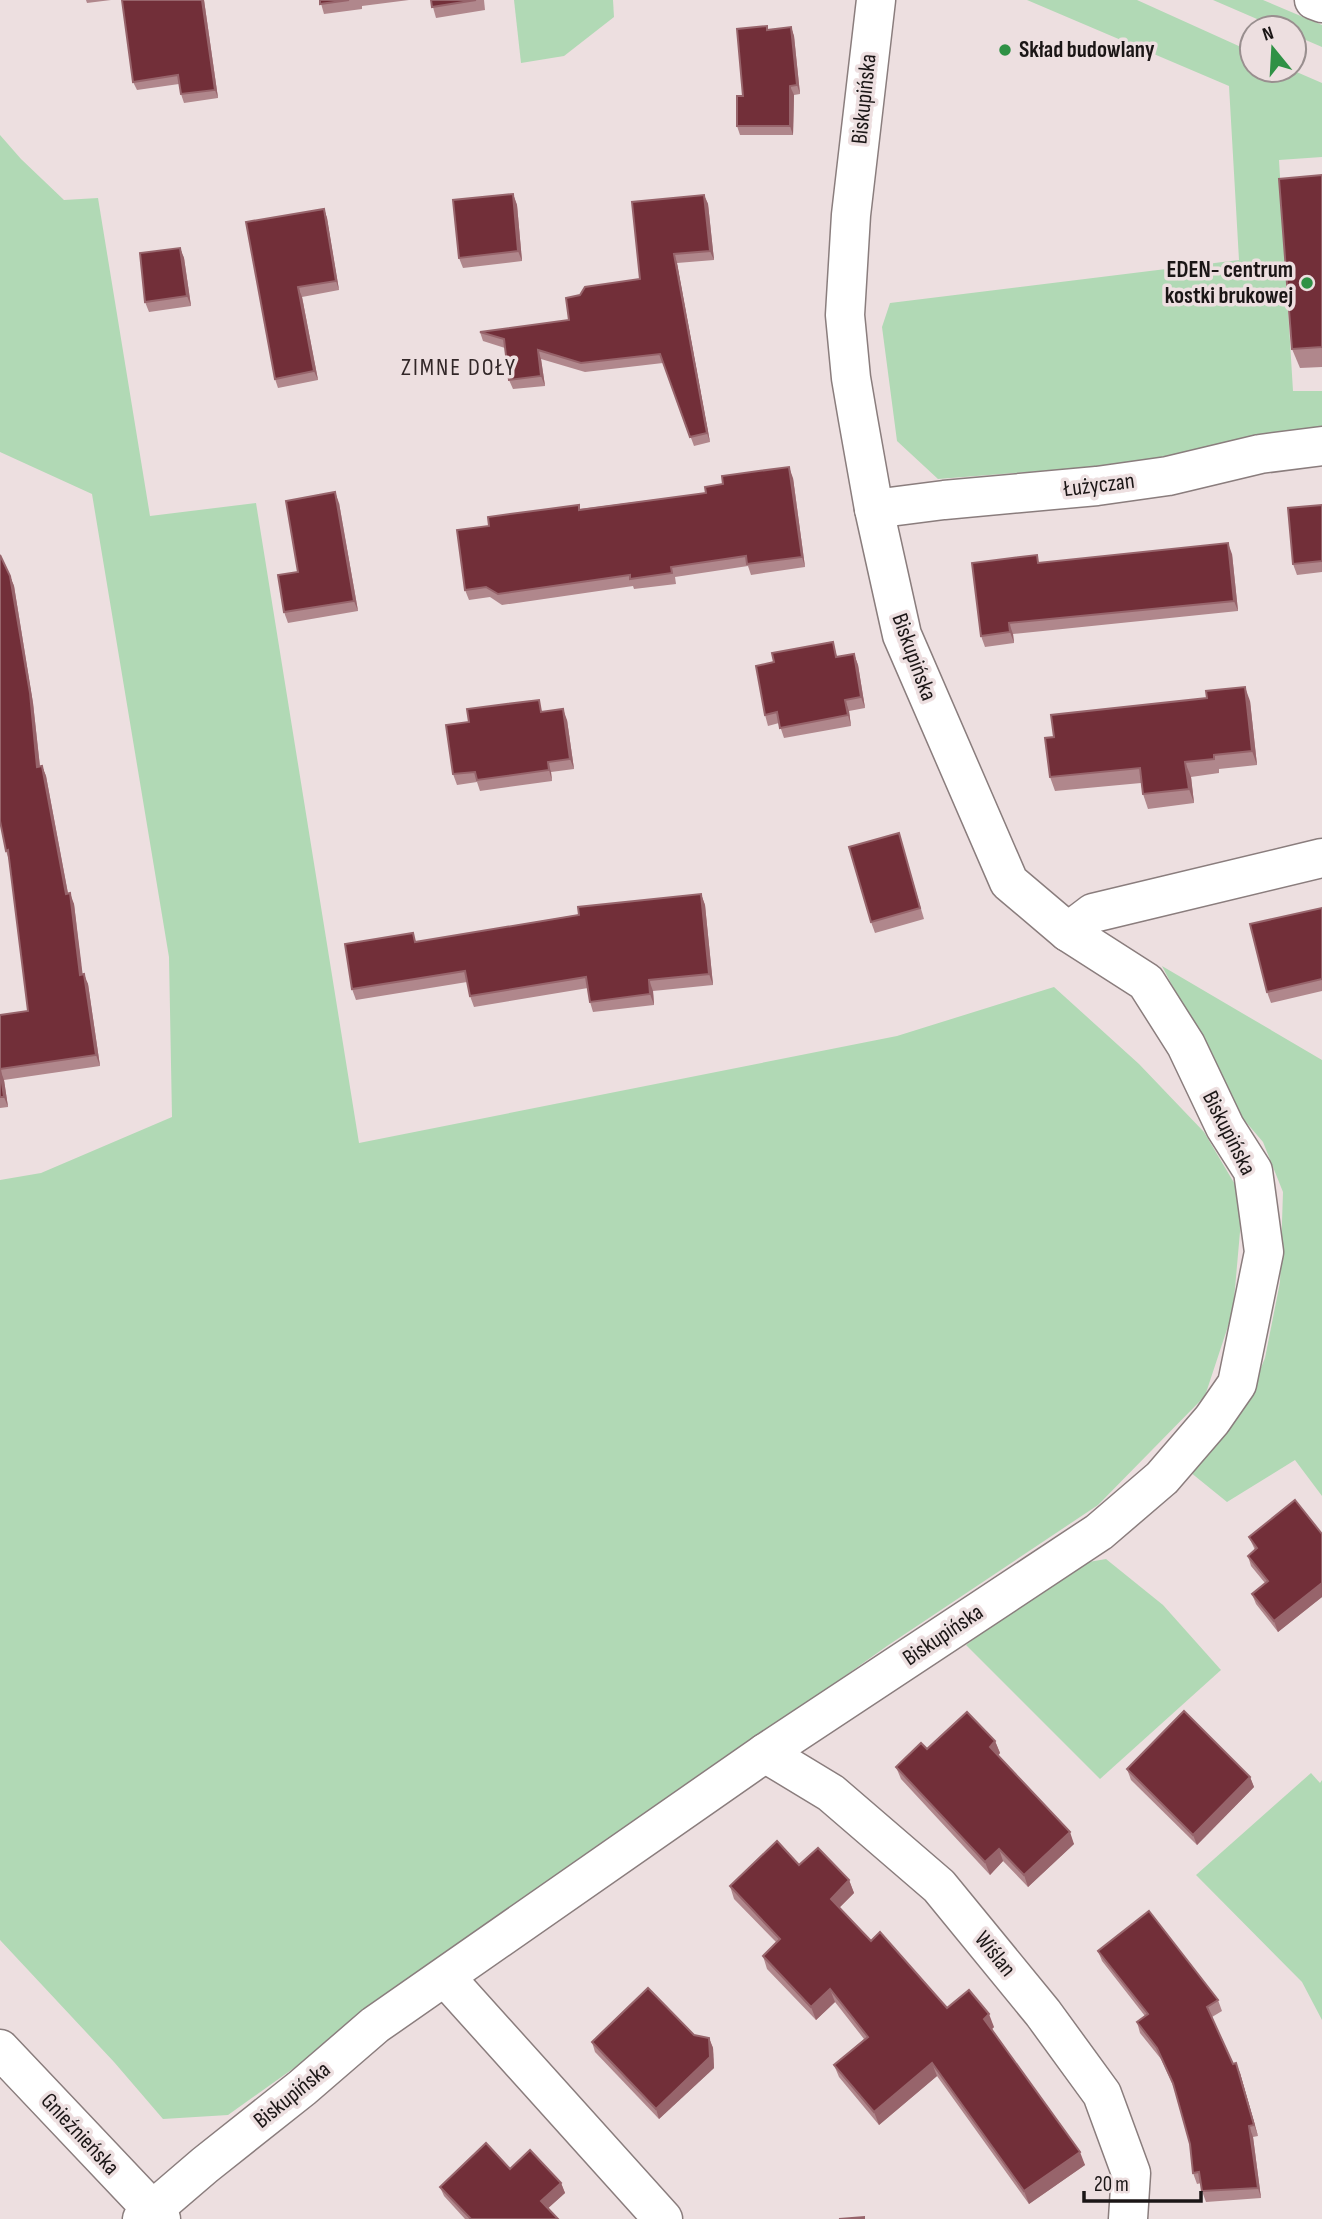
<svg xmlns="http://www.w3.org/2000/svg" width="1322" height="2219" font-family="'Sofia Sans Condensed',sans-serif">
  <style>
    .green { fill: #b1d9b5 }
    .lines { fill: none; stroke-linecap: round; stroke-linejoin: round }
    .minor-casing { stroke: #8a7d7d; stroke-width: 41 }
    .major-casing { stroke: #8a7d7d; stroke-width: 41 }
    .minor { stroke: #fff; stroke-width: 38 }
    .major { stroke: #fff; stroke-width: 38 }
    .wall { fill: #b0878c }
    .shaded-wall { fill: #97646b }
    .building { fill: #722f39; stroke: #97646b; stroke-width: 2 }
    .poi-dot { fill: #2f9145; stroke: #eddfe0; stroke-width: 2.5 }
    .labels { text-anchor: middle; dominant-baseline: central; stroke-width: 7; stroke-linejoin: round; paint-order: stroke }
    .poi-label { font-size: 23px; font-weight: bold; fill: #1b1616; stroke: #eddfe0; text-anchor: start }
    .street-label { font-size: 23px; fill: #1b1616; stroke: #eddfe0 }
    .neighbourhood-label { font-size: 24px; letter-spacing: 2px; fill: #322728; stroke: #eddfe0 }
  </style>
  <rect width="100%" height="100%" fill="#eddfe0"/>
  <g class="green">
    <path d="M514 0H613L614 17 564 56 521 63Z"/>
    <path d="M1027 0H1137L1252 52V70H1292L1322 83V157L1279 160 1293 391H1322V429L1142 463 938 479 897 441 882 327 890 303 1239 260 1229 86Z"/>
    <path d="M1213 0H1263L1322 25V47L1294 35V28H1278Z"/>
    <path d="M0 135 21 159 64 200 98 198 150 516 256 503 359 1143 897 1036 1054 987 1139 1064 1204 1132 1243 1198 1233 1311 1205 1396 1098 1505 887 1646 228 2115 163 2119 114 2062 0 1940V1180L41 1173 172 1117 169 957 92 494 0 452Z"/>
    <path d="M1162 966 1322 1060V1496L1295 1460 1227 1502 1190 1472 1243 1411 1265 1358 1280 1282 1283 1192 1263 1142 1239 1114Z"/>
    <path d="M1106 1559 1163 1605 1221 1670 1100 1779 966 1645 1071 1565Z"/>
    <path d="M1311 1773 1320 1783 1322 1780V2020L1302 1982 1196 1875Z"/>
  </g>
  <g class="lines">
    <defs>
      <g id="minor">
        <path d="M874 509 944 500 1097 486 1168 476 1260 454 1322 446"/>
        <path d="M1068 932 1093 913 1322 858"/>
        <path d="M765 1753 831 1793 939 1886 1043 2013 1102 2094 1131 2173 1128 2219"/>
        <path d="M446 1978 663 2219"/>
        <path d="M0 2049 161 2219"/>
        <path d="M142 2219 205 2165 302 2088 375 2025 765 1753 1099 1532 1162 1478 1212 1420 1237 1384 1264 1252 1253 1171 1225 1127 1186 1045 1146 982 1068 932 1009 882 902 635 874 509 858 419 851 378 845 315 851 215 876 0"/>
      </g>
      <path id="major" d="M1314 0 1322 3"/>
    </defs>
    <use href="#minor" class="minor-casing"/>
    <use href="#major" class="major-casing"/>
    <use href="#minor" class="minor"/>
    <use href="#major" class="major"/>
  </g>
  <g class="wall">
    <path d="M86 0H111L87 3Z"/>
    <path d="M204 0 218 98 184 103 181 94 179 84 137 90 133 82Z"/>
    <path d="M320 0H409L362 6V9L324 14Z"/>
    <path d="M431 0H484L485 10 436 18Z"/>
    <path d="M767 26 768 30 791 27 794 36 800 94 794 95 793 135H740L737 126 743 96Z"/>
    <path d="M1322 175V367L1300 368 1292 349Z"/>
    <path d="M513 194 517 205 522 261 463 268 459 258Z"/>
    <path d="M704 195 708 204 714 260 677 263 710 442 694 446 663 363 585 372 541 359 545 386 513 389 509 380 505 348 483 341 480 332 569 320 580 295 640 279Z"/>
    <path d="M324 209 327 218 339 290 302 297 318 380 278 388 275 379 246 222Z"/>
    <path d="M180 248 184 258 191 306 149 312 145 302Z"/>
    <path d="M793 478 805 567 751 575 748 566 675 577 676 584 634 589 633 586 502 605 490 597 469 600 465 590 489 526 580 509 706 493Z"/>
    <path d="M339 503 358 611 288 623 284 612 298 572Z"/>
    <path d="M1322 505V572L1297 575 1293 564Z"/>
    <path d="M1232 554 1238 611 1013 634 1014 643 985 647 981 636 1040 563Z"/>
    <path d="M10 576 14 586 33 703 40 766H42L46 776 68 894 74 904 82 974 88 984 100 1066 4 1080 8 1107 0 1108V1015L28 1011 9 860 6 851Z"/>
    <path d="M833 642 837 657 854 654 858 665 865 708 849 711 851 726 784 738 779 723 768 726 765 715Z"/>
    <path d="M1250 701 1257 765 1219 769V773L1191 777 1194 803 1148 809 1143 794 1141 783 1055 791 1050 777 1054 737Z"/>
    <path d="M543 712 567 720 574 769 551 772 552 781 480 791 477 782 457 785 453 774Z"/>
    <path d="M902 844 924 919 875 933 871 922Z"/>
    <path d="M701 894 705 905 713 985 653 991 654 1005 593 1012 590 1002 588 988 474 1007 470 996 467 982 356 1000 352 989 416 942Z"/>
    <path d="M1322 908V991L1271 1003 1267 992Z"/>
    <path d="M1322 1534V1597L1278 1632 1256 1604 1252 1594 1265 1583 1251 1566 1248 1556 1255 1550 1249 1537Z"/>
    <path d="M995 1741 1000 1753 998 1756 1074 1844 1028 1887 1003 1861 990 1875 901 1779 896 1767 927 1749Z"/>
    <path d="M1127 1769 1250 1777 1254 1787 1197 1845 1131 1780Z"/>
    <path d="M799 1865 849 1880 854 1893 839 1908 871 1941 947 2008 994 2027 992 2029 1085 2165 1029 2204 937 2076 879 2125 839 2077 834 2065 864 2039 835 2002 816 2020 767 1969 763 1956 776 1942 734 1899 730 1886Z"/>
    <path d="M1098 1951 1218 2000 1222 2011 1212 2017 1233 2064 1240 2073 1258 2136 1253 2137 1261 2198 1206 2202 1202 2191 1201 2183 1197 2184 1193 2173 1190 2144 1175 2090 1161 2059 1140 2033 1137 2022 1145 2016 1102 1961Z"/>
    <path d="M694 2035 709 2038 713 2048 714 2068 659 2119 595 2052 592 2042Z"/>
    <path d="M510 2169 561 2183 565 2193 548 2208 558 2219H465L444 2196 440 2187Z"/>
  </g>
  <g class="shaded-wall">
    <path d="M202 0H204L218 98 215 90Z"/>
    <path d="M791 27 794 36 800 94 797 85Z"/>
    <path d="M790 86 794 95 793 135 790 126Z"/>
    <path d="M513 194 517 205 522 261 518 251Z"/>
    <path d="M704 195 708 204 714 260 710 251Z"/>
    <path d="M324 209 327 218 339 290 336 281Z"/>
    <path d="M180 248 184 258 191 306 187 296Z"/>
    <path d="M674 254 677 263 710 442 707 433Z"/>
    <path d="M298 287 302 297 318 380 314 371Z"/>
    <path d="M538 350 541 359 545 386 541 376Z"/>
    <path d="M789 467 793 478 805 567 802 557Z"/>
    <path d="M335 492 339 503 358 611 354 601Z"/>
    <path d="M1228 543 1232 554 1238 611 1234 601Z"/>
    <path d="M10 576 14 586 33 703 41 777 37 767Z"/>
    <path d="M1009 623 1013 634 1014 643 1010 632Z"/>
    <path d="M854 654 858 665 865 708 861 697Z"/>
    <path d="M1245 687 1250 701 1257 765 1252 751Z"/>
    <path d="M845 700 849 711 851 726 848 715Z"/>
    <path d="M563 709 567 720 574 769 570 759Z"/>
    <path d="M548 762 551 772 552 781 549 770Z"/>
    <path d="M1185 762 1191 777 1194 803 1189 789Z"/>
    <path d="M42 766 46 776 70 904 66 894Z"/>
    <path d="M70 893 74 904 84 985 80 975Z"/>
    <path d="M701 894 705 905 713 985 709 974Z"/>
    <path d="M84 974 88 984 100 1066 96 1055Z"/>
    <path d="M649 980 653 991 654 1005 650 994Z"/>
    <path d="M0 1069 4 1080 8 1107 4 1097Z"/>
    <path d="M1322 1583V1597L1278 1632 1274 1621Z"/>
    <path d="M995 1741 1000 1753 994 1759 990 1747Z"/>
    <path d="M1250 1777 1254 1787 1197 1845 1193 1835Z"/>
    <path d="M1070 1832 1074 1844 1028 1887 1024 1875Z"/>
    <path d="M999 1849 1003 1861 990 1875 985 1862Z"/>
    <path d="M849 1880 854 1893 835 1912 831 1899Z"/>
    <path d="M830 1989 835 2002 816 2020 811 2007Z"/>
    <path d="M989 2014 994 2027 989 2032 984 2019Z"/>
    <path d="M709 2038 713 2048 714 2068 659 2119 656 2109Z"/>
    <path d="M932 2063 937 2076 879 2125 874 2112Z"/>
    <path d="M1236 2063 1240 2073 1258 2136 1254 2125Z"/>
    <path d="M1249 2126 1253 2137 1261 2198 1258 2188Z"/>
    <path d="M1080 2152 1085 2165 1029 2204 1024 2191Z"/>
    <path d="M561 2183 565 2193 545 2211 541 2201Z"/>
  </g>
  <g class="building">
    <path d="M122 0H202L215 90 181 94 178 75 133 82Z"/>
    <path d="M320 0H349L320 4Z"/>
    <path d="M431 0H476L432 7Z"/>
    <path d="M767 26V30L791 27 797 85 790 86V126H737V96H743L737 29Z"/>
    <path d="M1322 175V347L1292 349 1279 179Z"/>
    <path d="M513 194 518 251 459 258 453 200Z"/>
    <path d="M704 195 710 251 674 254 707 433 690 437 660 354 581 363 538 350 541 376 509 380 504 339 480 332 569 320 566 298 580 295 585 287 640 279 632 202Z"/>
    <path d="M324 209 336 281 298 287 314 371 275 379 246 222Z"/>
    <path d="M180 248 187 296 145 302 140 253Z"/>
    <path d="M789 467 802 557 747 564 746 556 671 567 672 573 630 579V575L498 594 486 587 465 590 457 530 489 526 488 517 579 505V510L706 493 705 487 723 484 722 476Z"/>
    <path d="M335 492 354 601 284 612 278 575 298 572 286 501Z"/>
    <path d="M1322 505V561L1293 564 1288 508Z"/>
    <path d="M1228 543 1234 601 1009 623 1010 632 981 636 972 563 1037 555 1038 563Z"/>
    <path d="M0 555 10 576 30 693 37 767 42 766 66 894 70 893 80 975 84 974 96 1055 0 1069 4 1097H0V1015L28 1011 8 850 6 851 0 821Z"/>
    <path d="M833 642 836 657 854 654 861 697 845 700 848 715 780 728 777 712 765 715 756 666 774 662 772 653Z"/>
    <path d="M1245 687 1252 751 1214 755V759L1185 762 1189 789 1143 794 1140 768 1050 777 1045 738 1054 737 1051 715 1207 698 1206 691Z"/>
    <path d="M539 700 541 712 563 709 570 759 548 762 549 770 477 780 475 772 453 774 446 725 469 722 467 709Z"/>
    <path d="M899 833 920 908 871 922 849 847Z"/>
    <path d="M701 894 709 974 649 980 650 994 590 1002 586 977 470 996 465 971 352 989 345 944 413 933 415 942 579 915 578 907Z"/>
    <path d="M1322 908V979L1267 992 1250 924Z"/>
    <path d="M1295 1500 1322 1534V1583L1274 1621 1252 1594 1268 1581 1248 1556 1257 1548 1249 1537Z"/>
    <path d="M1184 1711 1250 1777 1193 1835 1127 1769Z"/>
    <path d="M967 1712 995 1741 990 1747 1070 1832 1024 1875 999 1849 985 1862 896 1767 921 1743 927 1749Z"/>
    <path d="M777 1841 799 1865 818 1848 849 1880 831 1899 871 1941 880 1932 947 2008 969 1990 989 2014 984 2019 1080 2152 1024 2191 932 2063 874 2112 834 2065 868 2037 830 1989 811 2007 763 1956 780 1939 730 1886Z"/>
    <path d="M1149 1911 1218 2000 1207 2007 1233 2064 1236 2063 1254 2125 1249 2126 1258 2188 1202 2191 1199 2172 1193 2173 1190 2144 1173 2083 1157 2048 1137 2022 1148 2014 1098 1951Z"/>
    <path d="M648 1988 694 2035 709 2038 710 2057 656 2109 592 2042Z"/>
    <path d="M486 2143 510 2169 530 2150 561 2183 541 2201 558 2219H471L440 2187Z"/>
    <path d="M864 2217V2219H839Z"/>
  </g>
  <g class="poi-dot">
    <circle cx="1005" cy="50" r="7"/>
    <circle cx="1307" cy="283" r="7"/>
  </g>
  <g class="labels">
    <g class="poi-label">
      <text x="1019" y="50">Skład budowlany</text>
      <text x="1293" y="270" text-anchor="end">EDEN- centrum<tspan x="1293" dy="26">kostki brukowej</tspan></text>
    </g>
    <g class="street-label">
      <text transform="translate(864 99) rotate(-84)">Biskupińska</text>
      <text transform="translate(1099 485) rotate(-7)">Łużyczan</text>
      <text transform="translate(914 657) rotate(70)">Biskupińska</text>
      <text transform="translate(1229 1133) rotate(63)">Biskupińska</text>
      <text transform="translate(943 1635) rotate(-34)">Biskupińska</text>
      <text transform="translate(995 1954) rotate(51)">Wiślan</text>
      <text transform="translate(292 2095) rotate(-39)">Biskupińska</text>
      <text transform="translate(80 2134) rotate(47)">Gnieźnieńska</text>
    </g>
    <g class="neighbourhood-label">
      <text x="459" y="367">ZIMNE DOŁY</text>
    </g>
  </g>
  <g transform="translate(1273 49) rotate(342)"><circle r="33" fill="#eddfe0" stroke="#998f8f" stroke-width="2"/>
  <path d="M0-5L12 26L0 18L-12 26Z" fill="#2f9145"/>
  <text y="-10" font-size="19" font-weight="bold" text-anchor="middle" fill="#1b1616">N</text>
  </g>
  <path d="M1084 2191v10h117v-10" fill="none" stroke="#1b1616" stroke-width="3.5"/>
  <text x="1094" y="2191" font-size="21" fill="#1b1616" stroke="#eddfe0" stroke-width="5" paint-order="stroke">20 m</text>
</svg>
